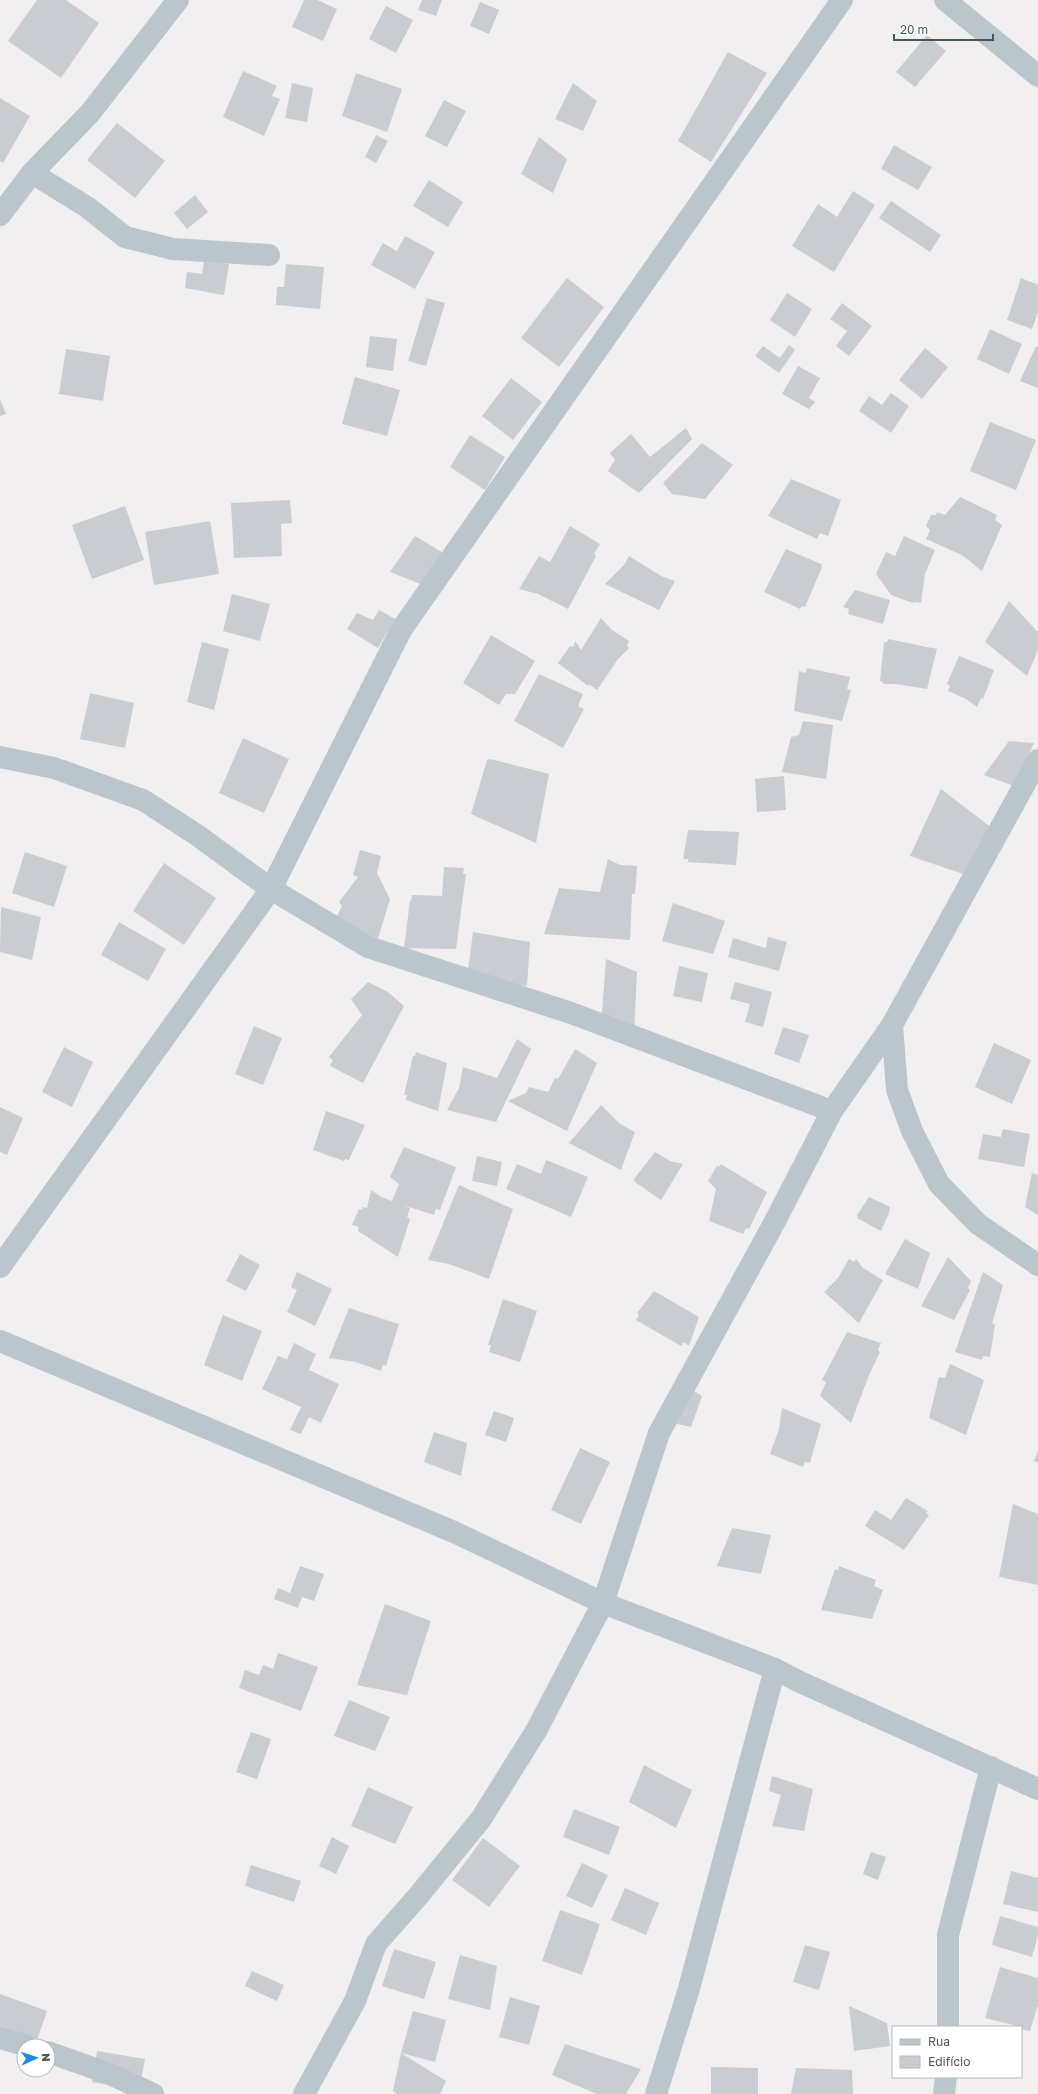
<svg xmlns="http://www.w3.org/2000/svg" width="1038" height="2094" font-family="'Golos Text',sans-serif">
  <style>
    .building { fill: #c9cdd2 }
    .lines { fill: none; stroke-linecap: round; stroke-linejoin: round }
    .street { stroke: #bbc5cc; stroke-width: 22 }
  </style>
  <rect width="100%" height="100%" fill="#f1efef"/>
  <g class="building">
    <path d="M37 0H66L99 23 61 78 8 41Z"/>
    <path d="M304 0H317L337 9 323 41 292 27Z"/>
    <path d="M422 0H442L436 16 418 10Z"/>
    <path d="M480 2 499 10 489 34 470 26Z"/>
    <path d="M386 6 413 20 396 53 369 39Z"/>
    <path d="M927 35 946 51 915 87 896 72Z"/>
    <path d="M728 52 767 73 711 162 678 141Z"/>
    <path d="M243 71 277 86 272 96 280 99 264 136 223 117Z"/>
    <path d="M356 73 402 89 387 132 342 116Z"/>
    <path d="M292 83 313 88 307 122 285 118Z"/>
    <path d="M573 83 597 101 583 131 555 119Z"/>
    <path d="M0 98 30 116 3 163 0 161Z"/>
    <path d="M444 100 466 111 447 147 425 136Z"/>
    <path d="M117 123 165 161 135 198 87 160Z"/>
    <path d="M376 135 388 141 376 163 365 157Z"/>
    <path d="M539 137 567 159 553 193 521 174Z"/>
    <path d="M894 145 932 167 918 190 881 169Z"/>
    <path d="M429 180 463 202 448 227 413 206Z"/>
    <path d="M853 191 875 205 834 272 792 246 818 204 837 217Z"/>
    <path d="M195 195 208 212 187 229 174 213Z"/>
    <path d="M891 201 941 235 930 252 879 218Z"/>
    <path d="M405 236 435 252 415 289 371 265 383 243 397 251Z"/>
    <path d="M204 260 229 264 224 295 185 288 187 272 202 274Z"/>
    <path d="M286 264 324 267 320 309 276 305 277 287H284Z"/>
    <path d="M567 278 604 307 559 367 521 338Z"/>
    <path d="M1021 278 1038 285V312L1032 329 1007 320Z"/>
    <path d="M787 293 812 309 795 337 770 320Z"/>
    <path d="M427 298 445 303 426 366 408 361Z"/>
    <path d="M842 303 872 326 849 356 836 346 847 331 830 319Z"/>
    <path d="M990 329 1022 344 1009 374 977 359Z"/>
    <path d="M370 336 397 339 393 371 366 367Z"/>
    <path d="M789 345 795 350 779 373 755 356 763 346 780 358Z"/>
    <path d="M1036 346 1038 347V388L1020 381Z"/>
    <path d="M925 348 948 367 922 399 899 380Z"/>
    <path d="M66 349 110 356 103 401 59 394Z"/>
    <path d="M798 366 820 378 809 398 815 402 809 409 782 394Z"/>
    <path d="M355 377 400 390 387 436 342 424Z"/>
    <path d="M511 378 542 402 513 440 482 416Z"/>
    <path d="M891 393 909 406 891 433 859 411 869 396 882 405Z"/>
    <path d="M0 399 6 414 0 416Z"/>
    <path d="M990 422 1036 440 1016 490 970 471Z"/>
    <path d="M686 428 692 439 639 493 608 471 615 460 610 453 631 434 650 457Z"/>
    <path d="M470 435 505 457 485 490 450 467Z"/>
    <path d="M702 443 733 465 705 499 672 494 663 483Z"/>
    <path d="M791 479 841 500 828 536 820 533 817 539 768 516Z"/>
    <path d="M960 497 997 515 995 520 1002 525 982 571 962 555 926 539 930 530 926 526 931 515H936L937 512 945 515Z"/>
    <path d="M290 500 292 523 281 524 282 556 234 558 231 503Z"/>
    <path d="M125 506 144 560 92 579 72 525Z"/>
    <path d="M210 521 219 574 154 585 145 532Z"/>
    <path d="M570 526 600 544 594 554 596 556 568 609 538 594 519 589 539 556 550 562Z"/>
    <path d="M415 536 445 554 423 585 390 572Z"/>
    <path d="M904 536 935 550 925 574 921 603 914 602 913 603 891 595 876 574 886 552 895 556Z"/>
    <path d="M786 549 821 564 822 567 805 607 802 606 800 609 764 592Z"/>
    <path d="M629 556 661 576 675 581 659 610 605 584 624 565Z"/>
    <path d="M855 590 890 600 883 624 848 614 849 609 843 607Z"/>
    <path d="M232 594 270 604 260 641 223 631Z"/>
    <path d="M1009 601 1038 632V650L1027 676 985 642Z"/>
    <path d="M379 610 395 619 378 648 347 629 357 613 373 620Z"/>
    <path d="M601 618 611 629 629 641 627 646 629 648 618 659 597 690 589 684 588 686 558 663 570 646 573 647 575 641 581 650Z"/>
    <path d="M491 635 535 661 515 694H506L499 705 463 683Z"/>
    <path d="M888 639 937 649 927 689 896 684H883V682L880 681 884 642H887Z"/>
    <path d="M202 642 229 649 214 710 187 702Z"/>
    <path d="M959 656 994 670 983 699 981 698 977 707 966 699 948 691 950 686 947 684Z"/>
    <path d="M807 668 850 677 847 689 851 690 842 721 794 711 799 671 806 673Z"/>
    <path d="M539 674 583 694 578 706 584 709 563 748 514 721Z"/>
    <path d="M90 693 134 703 125 748 80 739Z"/>
    <path d="M803 721 833 725 826 779 782 772 791 737 799 735Z"/>
    <path d="M243 738 289 759 264 813 219 793Z"/>
    <path d="M1009 741 1034 743 1014 786 984 775Z"/>
    <path d="M490 759 549 774 536 843 471 814 487 760Z"/>
    <path d="M784 776 786 810 757 812 755 779Z"/>
    <path d="M941 789 1001 835 969 876 910 856Z"/>
    <path d="M688 830 739 832 736 865 688 862V859H683Z"/>
    <path d="M360 850 381 856 377 873 390 899 376 945 333 924 342 906 339 902 358 877 353 875Z"/>
    <path d="M25 852 67 866 54 907 12 893Z"/>
    <path d="M608 859 620 865 637 866 635 894H632L630 940 544 934 559 888 600 892Z"/>
    <path d="M164 863 216 898 184 945 133 911Z"/>
    <path d="M444 867 464 868 463 874H466L456 949 404 948 410 901H411L412 895 442 896Z"/>
    <path d="M673 903 725 921 713 954 662 941Z"/>
    <path d="M1 907 41 917 32 960 0 952Z"/>
    <path d="M119 922 166 949 148 981 101 955Z"/>
    <path d="M473 932 530 942 527 986 467 978Z"/>
    <path d="M768 937 787 942 779 971 728 957 733 938 766 948Z"/>
    <path d="M606 959 637 972 634 1036 601 1025Z"/>
    <path d="M679 966 708 973 702 1002 673 996Z"/>
    <path d="M368 982 388 992 404 1006 363 1083 330 1066 333 1060 329 1057 362 1015 351 999Z"/>
    <path d="M735 982 772 992 763 1027 745 1022 750 1004 730 999Z"/>
    <path d="M254 1026 282 1038 263 1085 235 1074Z"/>
    <path d="M783 1027 809 1035 799 1063 774 1054Z"/>
    <path d="M517 1039 531 1049 496 1122 447 1110 459 1088 463 1067 497 1078Z"/>
    <path d="M994 1043 1031 1060 1012 1104 975 1087Z"/>
    <path d="M64 1047 93 1062 72 1107 42 1092Z"/>
    <path d="M575 1049 597 1063 567 1131 508 1101 526 1093 529 1087 548 1092 555 1078 558 1079Z"/>
    <path d="M416 1052 447 1063 438 1111 406 1100 407 1095H404L413 1056H415Z"/>
    <path d="M601 1105 620 1124 635 1132 621 1170 569 1143Z"/>
    <path d="M0 1107 23 1118 7 1155 0 1152Z"/>
    <path d="M326 1111 365 1125 349 1160 345 1159 344 1161 313 1150Z"/>
    <path d="M1003 1129 1030 1134 1024 1167 978 1159 983 1134 1001 1137Z"/>
    <path d="M404 1147 456 1167 440 1210 436 1209 434 1215 403 1205 410 1208 407 1217 410 1219 398 1257 358 1231 359 1227 352 1225 359 1209 362 1210V1207L367 1208 371 1190 381 1197 392 1201 399 1184 390 1177Z"/>
    <path d="M655 1152 670 1161 683 1164 661 1200 635 1182 634 1179Z"/>
    <path d="M477 1156 502 1162 497 1186 472 1181Z"/>
    <path d="M546 1160 588 1177 571 1217 506 1189 517 1164 541 1174Z"/>
    <path d="M721 1164 767 1192 749 1229 746 1228 743 1234 709 1221 716 1189 708 1181 717 1166 719 1167Z"/>
    <path d="M1032 1173 1038 1175V1215L1025 1207Z"/>
    <path d="M459 1185 513 1209 489 1279 449 1264 428 1260Z"/>
    <path d="M869 1197 890 1207 889 1213 881 1231 857 1218 858 1216 857 1215Z"/>
    <path d="M905 1239 930 1253 918 1289 885 1274Z"/>
    <path d="M240 1254 260 1265 246 1291 226 1281Z"/>
    <path d="M948 1257 971 1281 968 1288 970 1290 954 1320 921 1306Z"/>
    <path d="M849 1259 854 1262 856 1259 863 1268 883 1280 859 1323 824 1292 838 1278Z"/>
    <path d="M297 1272 332 1289 315 1326 287 1312 297 1290 291 1287Z"/>
    <path d="M983 1272 1003 1285 992 1324H995L990 1357 983 1356 982 1360 955 1352Z"/>
    <path d="M654 1291 699 1317 689 1346 684 1342 681 1346 636 1320 639 1315 637 1313Z"/>
    <path d="M503 1299 537 1311 520 1362 489 1352 491 1345H488Z"/>
    <path d="M349 1308 399 1324 386 1366 383 1365 381 1371 356 1362 329 1358Z"/>
    <path d="M223 1315 262 1331 242 1381 204 1365Z"/>
    <path d="M847 1332 881 1343 878 1350 880 1352 869 1375 851 1423 820 1396 826 1382 822 1380Z"/>
    <path d="M294 1343 316 1354 309 1370 339 1384 321 1423 309 1417 301 1434 290 1430 301 1407 262 1389 278 1356 287 1359Z"/>
    <path d="M950 1364 984 1380 966 1435 929 1418 939 1377 945 1378Z"/>
    <path d="M677 1380 702 1396 691 1427 658 1420Z"/>
    <path d="M782 1408 821 1424 810 1463 805 1462 803 1467 770 1454 779 1429Z"/>
    <path d="M494 1411 514 1418 506 1442 485 1435Z"/>
    <path d="M434 1432 467 1443 461 1476 424 1462Z"/>
    <path d="M580 1448 610 1462 581 1524 551 1510Z"/>
    <path d="M1038 1451V1463L1034 1461Z"/>
    <path d="M906 1498 928 1511 926 1513 929 1515 904 1550 865 1526 875 1510 891 1520Z"/>
    <path d="M1013 1504 1038 1514V1585L999 1577Z"/>
    <path d="M732 1528 771 1535 761 1574 717 1566Z"/>
    <path d="M300 1566 324 1574 314 1601 302 1597 298 1608 274 1599 278 1588 290 1593Z"/>
    <path d="M839 1566 876 1580 874 1586 883 1590 872 1619 821 1610 835 1569 838 1570Z"/>
    <path d="M385 1604 431 1621 407 1695 357 1685Z"/>
    <path d="M278 1653 318 1667 301 1711 239 1688 245 1670 259 1675 263 1665 273 1669Z"/>
    <path d="M349 1700 390 1717 375 1751 334 1736Z"/>
    <path d="M251 1732 271 1739 257 1779 236 1772Z"/>
    <path d="M644 1765 692 1790 676 1828 629 1802Z"/>
    <path d="M772 1776 813 1789 804 1831 772 1826 781 1795 769 1791Z"/>
    <path d="M368 1787 413 1807 395 1844 351 1826Z"/>
    <path d="M574 1809 620 1827 609 1855 563 1837Z"/>
    <path d="M332 1837 349 1846 336 1874 319 1866Z"/>
    <path d="M483 1838 520 1866 489 1907 452 1880Z"/>
    <path d="M871 1852 886 1857 878 1880 863 1874Z"/>
    <path d="M582 1863 608 1875 592 1908 566 1896Z"/>
    <path d="M251 1865 301 1881 294 1902 245 1886Z"/>
    <path d="M1011 1871 1038 1878V1912L1003 1904Z"/>
    <path d="M625 1888 659 1903 646 1935 611 1920Z"/>
    <path d="M560 1910 600 1924 582 1975 542 1961Z"/>
    <path d="M1000 1916 1038 1927V1935L1032 1957 992 1945Z"/>
    <path d="M805 1945 830 1952 819 1990 793 1982Z"/>
    <path d="M394 1949 436 1962 424 1999 382 1986Z"/>
    <path d="M460 1955 497 1966 490 2010 448 1999Z"/>
    <path d="M1000 1967 1038 1978V2005L1030 2031 1021 2029V2027L985 2018Z"/>
    <path d="M252 1971 284 1985 277 2001 245 1986Z"/>
    <path d="M0 1994 47 2011 35 2046 0 2044Z"/>
    <path d="M510 1997 540 2006 529 2045 499 2037Z"/>
    <path d="M849 2006 887 2023 890 2046 854 2051Z"/>
    <path d="M413 2011 446 2020 435 2062 401 2053Z"/>
    <path d="M565 2044 641 2069 626 2094H597L552 2075Z"/>
    <path d="M97 2051 145 2059 139 2091 92 2082Z"/>
    <path d="M401 2053 446 2081 440 2094H397L393 2091Z"/>
    <path d="M711 2067 758 2068V2094H711Z"/>
    <path d="M796 2068 852 2070 853 2094H791Z"/>
  </g>
  <g class="lines">
    <g class="street">
      <path d="M945 0 1038 76"/>
      <path d="M32 173 87 207 125 237 173 249 269 255"/>
      <path d="M0 215 32 173 90 113 178 0"/>
      <path d="M0 757 54 768 143 800 197 835 271 889 368 947 571 1013 832 1111"/>
      <path d="M892 1025 897 1090 912 1131 939 1184 978 1224 1038 1265"/>
      <path d="M0 1267 271 889 401 630 842 0"/>
      <path d="M0 1341 454 1532 603 1603 775 1669 800 1682 1038 1789"/>
      <path d="M948 2027V1935L991 1767"/>
      <path d="M0 2038 28 2046"/>
      <path d="M48 2052 110 2074 153 2094"/>
      <path d="M304 2094 355 2001 376 1944 419 1895 481 1819 536 1731 603 1603 659 1433 773 1225 832 1111 892 1025 1038 760"/>
      <path d="M656 2094 688 1992 775 1669"/>
      <path d="M944 2094 946 2077"/>
    </g>
  </g>
  <rect x="892" y="2026" width="130" height="52" fill="#ffffff" stroke="#b5bbbe"/>
  <rect x="900" y="2039" width="20" height="6" fill="#bbc5cc" stroke="#b5bbbe"/>
  <text x="928" y="2046" font-size="12" fill="#47555c">Rua</text>
  <rect x="900" y="2056" width="20" height="12" fill="#c9cdd2" stroke="#b5bbbe"/>
  <text x="928" y="2066" font-size="12" fill="#47555c">Edifício</text>
  <g transform="translate(36 2058) rotate(87)"><circle r="19" fill="#ffffff" stroke="#b5bbbe"/>
  <path d="M0-3L7 15L0 10L-7 15Z" fill="#1b8ae0"/>
  <text y="-6" font-size="11" font-weight="bold" text-anchor="middle" fill="#47555c">N</text>
  </g>
  <path d="M894 34v6h99v-6" fill="none" stroke="#47555c" stroke-width="2"/>
  <text x="900" y="34" font-size="12" fill="#47555c" stroke="#ffffff" stroke-width="3" paint-order="stroke">20 m</text>
</svg>
